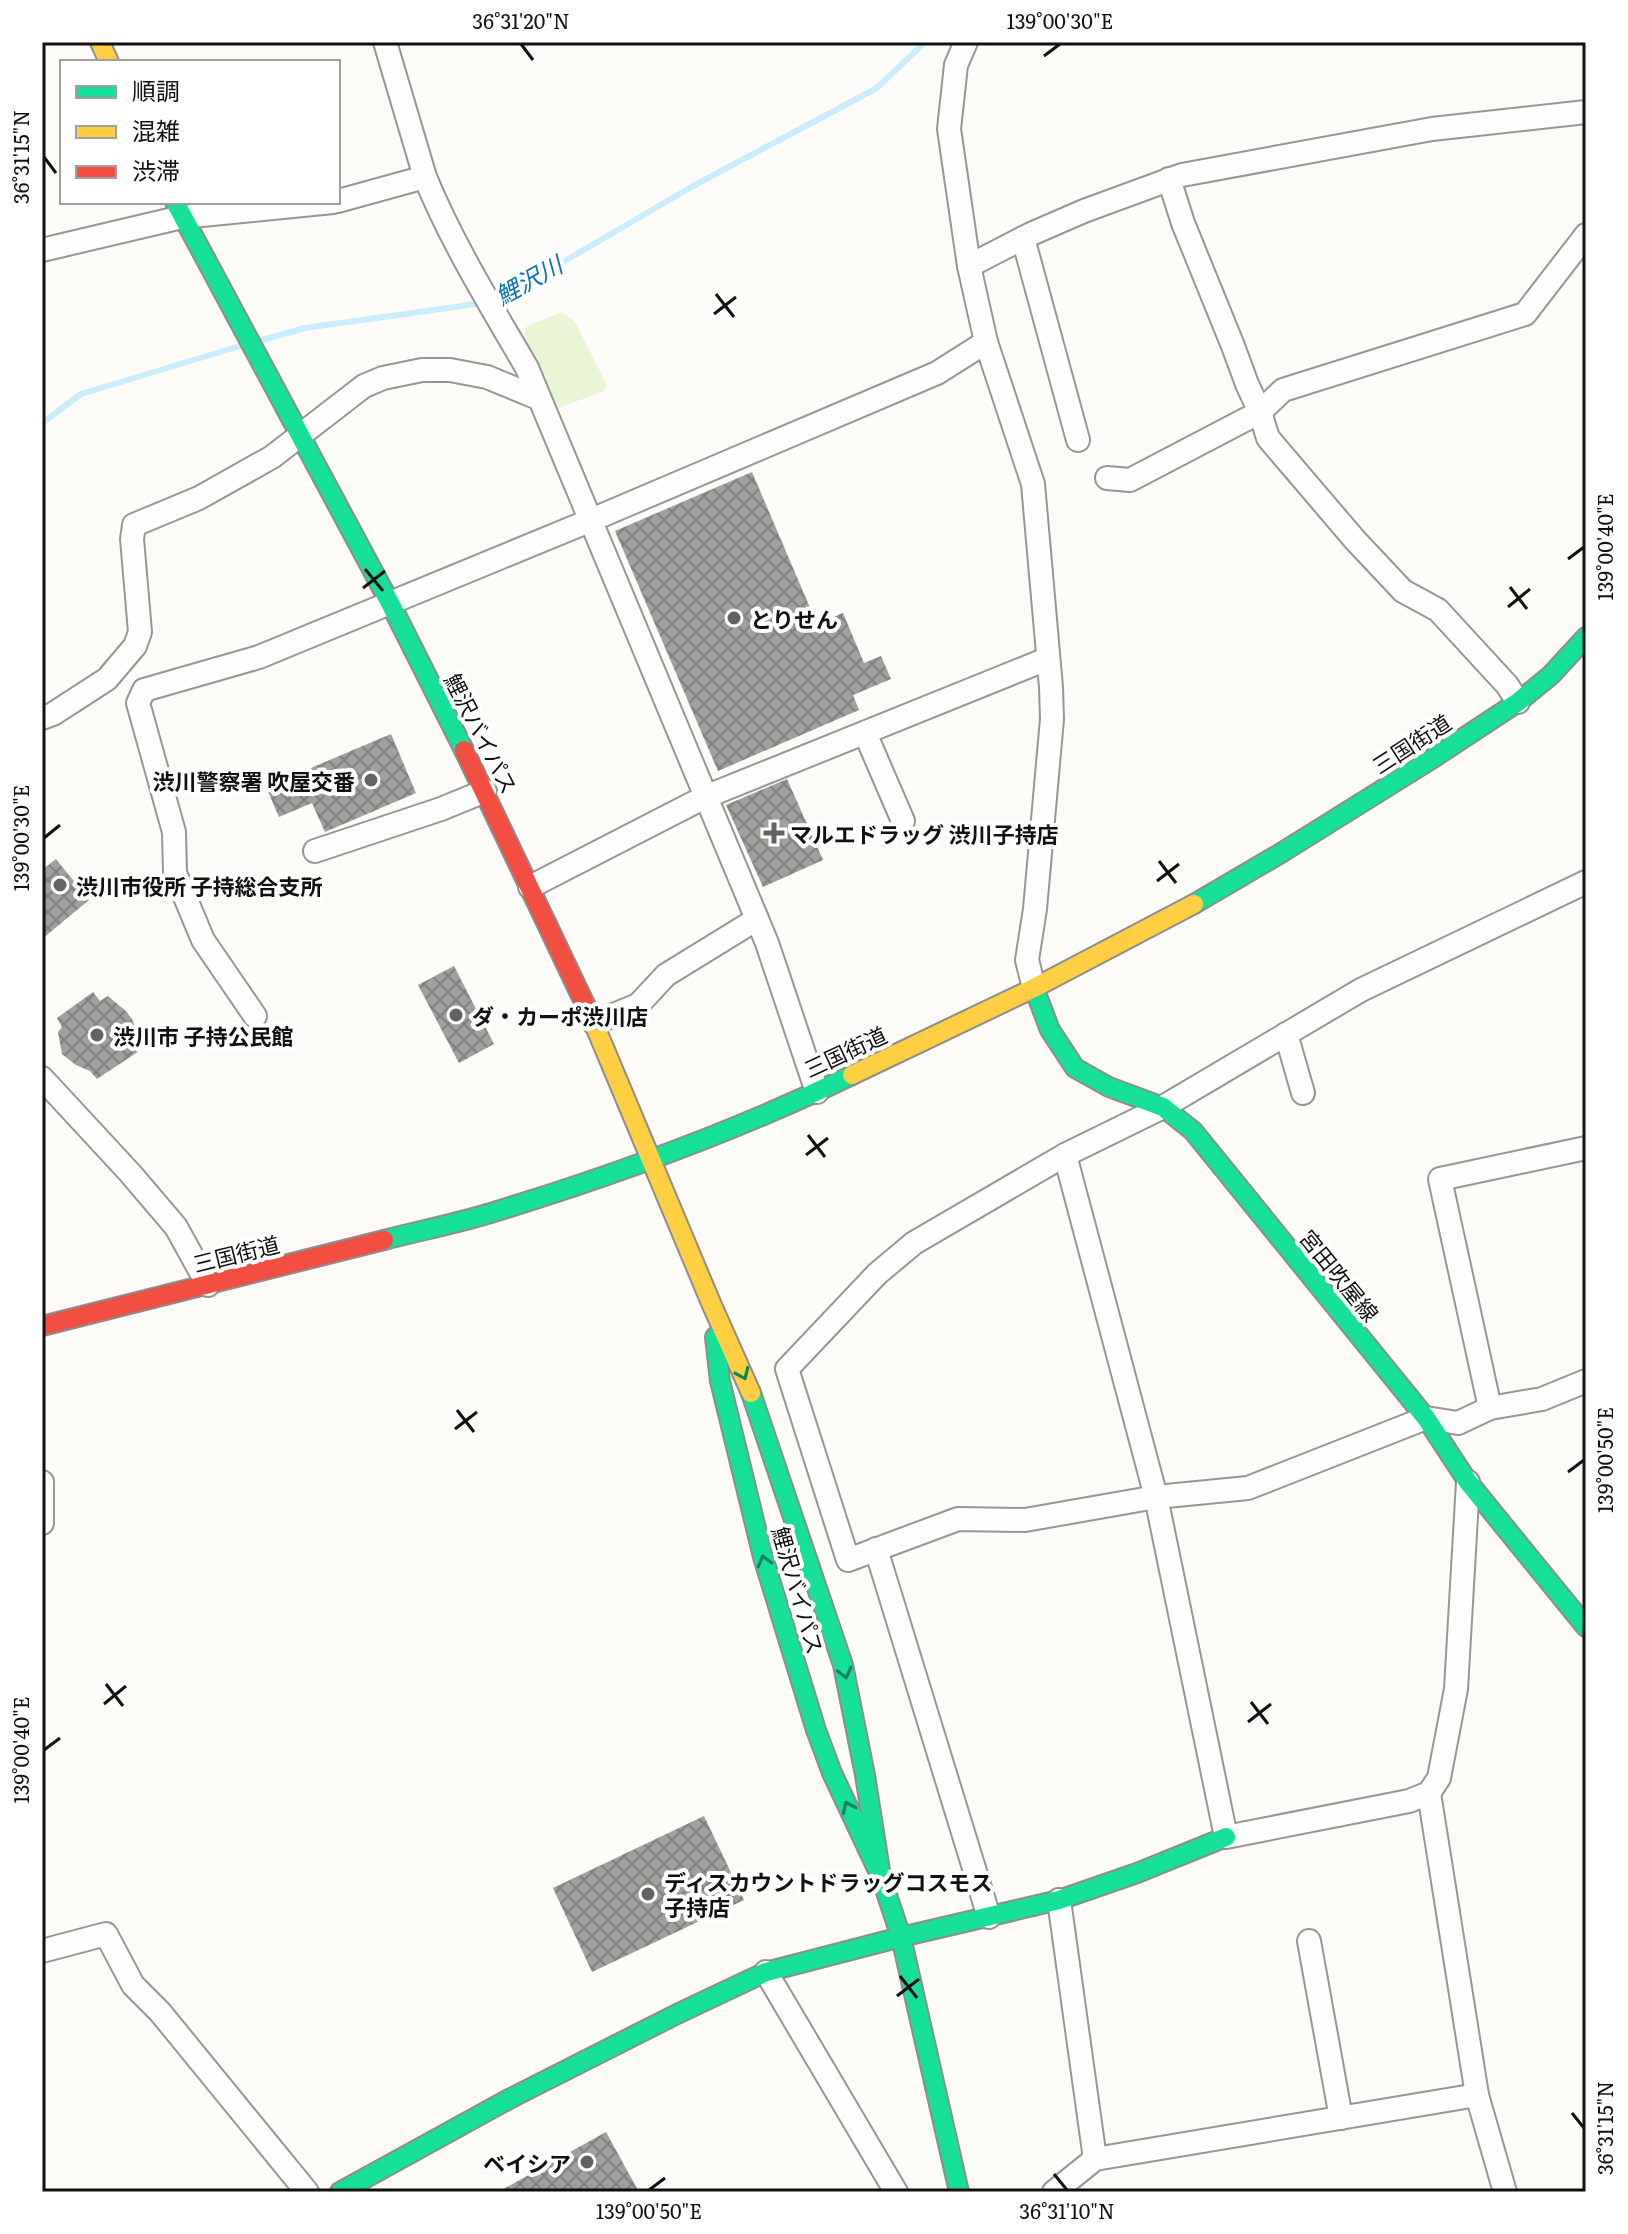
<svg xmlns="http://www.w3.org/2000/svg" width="1628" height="2234" font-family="Literata,'Noto Sans JP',serif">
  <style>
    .park { fill: #e9f4d5 }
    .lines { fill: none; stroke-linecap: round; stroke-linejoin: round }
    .stream { stroke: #cbecfa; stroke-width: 6 }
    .building { fill: url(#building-cross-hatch) }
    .street-casing { stroke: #979695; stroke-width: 26 }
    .fast-casing { stroke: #8e8d8b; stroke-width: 22 }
    .slow-casing { stroke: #8e8d8b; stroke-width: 22 }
    .jam-casing { stroke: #8e8d8b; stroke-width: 22 }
    .street { stroke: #fffefe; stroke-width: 22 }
    .fast { stroke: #16e098; stroke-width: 18 }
    .slow { stroke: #ffcf43; stroke-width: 18 }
    .jam { stroke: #f24e42; stroke-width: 18 }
    .oneway { stroke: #14835b }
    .ticks { fill: none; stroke: #111; stroke-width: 3 }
    .poi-dot { fill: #646362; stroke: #fff; stroke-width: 3 }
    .labels { text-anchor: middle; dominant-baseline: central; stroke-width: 8; stroke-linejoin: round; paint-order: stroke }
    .poi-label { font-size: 22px; font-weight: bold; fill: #111; stroke: #fff; text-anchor: start }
    .street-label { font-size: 22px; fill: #111; stroke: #fff }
    .water-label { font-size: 24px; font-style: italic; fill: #0e73ae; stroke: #fff }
    .neatline { fill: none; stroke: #111; stroke-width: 3 }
    .ticks-label { font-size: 20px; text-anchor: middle; fill: #111 }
  </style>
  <defs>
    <pattern id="building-cross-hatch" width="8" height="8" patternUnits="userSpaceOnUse" patternTransform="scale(2)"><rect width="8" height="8" fill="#a19f9c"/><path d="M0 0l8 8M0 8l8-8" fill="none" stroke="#82807e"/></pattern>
  </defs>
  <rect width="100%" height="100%" fill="#fdfbf7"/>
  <path class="park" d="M562 312 575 322 607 385 604 391 551 411 523 344 526 327Z"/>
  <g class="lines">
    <g class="stream">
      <path d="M493 298 558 265 693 186 877 88 925 42"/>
      <path d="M262 340 305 328 483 303"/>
      <path d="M42 423 81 394 240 346"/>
    </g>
  </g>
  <g class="building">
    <path d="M752 472 817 624 843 613 864 663 881 656 891 679 853 695 859 710 718 771 615 531Z"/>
    <path d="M391 734 416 793 325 832 312 803 279 817 266 787Z"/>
    <path d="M787 779 823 860 763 887 726 805Z"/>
    <path d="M56 859 89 900 42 939V870Z"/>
    <path d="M454 966 494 1044 459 1063 418 985Z"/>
    <path d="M93 992 100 1001 108 996 126 1011 132 1019 136 1029 135 1039 142 1049 97 1079 90 1071 76 1065 62 1054 58 1032 62 1027 57 1018Z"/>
    <path d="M704 1816 744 1900 592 1972 553 1888Z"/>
    <path d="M606 2132 639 2192H498Z"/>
  </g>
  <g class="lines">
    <defs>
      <g id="street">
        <path d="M385 42 425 177C452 243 491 306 527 368L767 943 817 1092"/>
        <path d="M966 42 956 65 949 129 969 266 986 342 1033 484 1051 687 1052 719 1035 909 1027 960 1034 988"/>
        <path d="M1169 179 1183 223 1233 346 1247 384 1260 412 1268 438 1355 540 1403 591 1438 610 1507 685 1518 702"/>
        <path d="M338 201 425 177"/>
        <path d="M1023 238 1078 440"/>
        <path d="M42 250 182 217 333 202"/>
        <path d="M969 266 1031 234 1084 211 1182 175 1432 129 1586 112"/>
        <path d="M1107 478 1130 480 1260 412 1283 390 1525 314 1586 235"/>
        <path d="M42 718 53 714 107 679 135 646 140 632 132 539 134 525 199 498 272 457 364 386 383 378 422 370H450L487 377 538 398"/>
        <path d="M865 733 903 821"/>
        <path d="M315 851 441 809 485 791"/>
        <path d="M1586 882 1361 990 1163 1107 1065 1155 914 1243 877 1274 787 1369 848 1560 958 1519 1025 1520 1156 1497 1248 1488 1426 1418 1458 1423 1490 1408 1542 1399 1586 1381"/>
        <path d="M530 887 705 797 1047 659"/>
        <path d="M255 1016 203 940 175 873 174 832 138 703 144 690 259 657 589 521 937 373 986 342"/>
        <path d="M594 1023 638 1005 666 975 757 919"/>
        <path d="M1286 1034 1303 1093"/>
        <path d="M42 1078 130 1173 176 1227 208 1285"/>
        <path d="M1065 1155 1156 1497 1226 1837 1409 1801 1429 1793 1439 1778 1456 1689 1468 1482"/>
        <path d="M1490 1408 1440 1179 1586 1148"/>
        <path d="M42 1482V1523"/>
        <path d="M876 1549 989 1917"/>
        <path d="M1429 1793 1477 2095 1505 2192"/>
        <path d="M1059 1900 1095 2159"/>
        <path d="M1309 1941 1341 2118"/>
        <path d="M42 1951 106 1934 133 1985 160 2012 307 2192"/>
        <path d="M766 1972 896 2192"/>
        <path d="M1054 2192 1095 2159 1477 2095"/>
      </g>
      <g id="fast">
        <path d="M175 202 390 603 464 750"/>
        <path d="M1194 904 1281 853 1430 760 1518 702 1551 675 1586 637"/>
        <path d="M1034 988 1050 1030 1075 1068 1109 1087 1163 1107 1193 1131 1426 1418 1468 1482 1586 1627"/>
        <path d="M384 1240C422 1230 460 1223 497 1211 618 1174 738 1130 852 1075"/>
        <path d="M715 1337 720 1381 763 1557 816 1730 832 1773 881 1877 901 1937 959 2192"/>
        <path d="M751 1393 843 1665 865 1775 881 1877"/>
        <path d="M340 2192 511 2098 677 2014 766 1972 901 1937 1059 1900 1137 1873 1226 1837"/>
      </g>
      <g id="slow">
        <path d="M100 42 109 62"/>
        <path d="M592 1019 711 1303 751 1393"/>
        <path d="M852 1075 1034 988 1194 904"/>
      </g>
      <g id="jam">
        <path d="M464 750 592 1019"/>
        <path d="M42 1326 384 1240"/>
      </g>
    </defs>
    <use href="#street" class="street-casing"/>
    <use href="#fast" class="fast-casing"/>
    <use href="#slow" class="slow-casing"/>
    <use href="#jam" class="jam-casing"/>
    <use href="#street" class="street"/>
    <use href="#fast" class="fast"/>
    <use href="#slow" class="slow"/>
    <use href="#jam" class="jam"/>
  </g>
  <defs><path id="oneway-chevron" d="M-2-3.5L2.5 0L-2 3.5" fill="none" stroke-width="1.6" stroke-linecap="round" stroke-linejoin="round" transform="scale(2)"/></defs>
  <g class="oneway">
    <use href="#oneway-chevron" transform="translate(743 1374) rotate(66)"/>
    <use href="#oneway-chevron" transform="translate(764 1561) rotate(-106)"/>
    <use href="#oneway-chevron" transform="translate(845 1673) rotate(76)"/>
    <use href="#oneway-chevron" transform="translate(848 1807) rotate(-115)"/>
  </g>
  <path class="ticks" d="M521 44 533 60M1044 56 1060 44M44 157 56 173M716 294 734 317M714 314 736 297M1568 559 1584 547M365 569 383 591M1510 587 1527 609M363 588 385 571M1508 607 1530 589M44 838 60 825M1159 861 1176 883M1157 881 1179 864M808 1135 825 1157M806 1155 828 1138M457 1410 474 1432M455 1429 477 1412M1568 1472 1584 1460M106 1684 123 1706M1251 1702 1268 1724M104 1704 126 1686M1248 1722 1271 1704M44 1750 60 1738M900 1976 917 1998M897 1996 919 1979M1572 2113 1584 2128M1054 2174 1067 2190M649 2190 665 2178"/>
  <g class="poi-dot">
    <circle cx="734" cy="618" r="8"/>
    <circle cx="371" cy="780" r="8"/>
    <path d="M770 821h8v8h8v8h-8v8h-8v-8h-8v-8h8z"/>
    <circle cx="60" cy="885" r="8"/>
    <circle cx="456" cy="1015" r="8"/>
    <circle cx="97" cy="1035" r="8"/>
    <circle cx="648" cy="1894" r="8"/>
    <circle cx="587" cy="2162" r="8"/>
  </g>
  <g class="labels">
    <g class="poi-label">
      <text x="750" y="618">とりせん</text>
      <text x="355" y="780" text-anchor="end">渋川警察署 吹屋交番</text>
      <text x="790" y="833">マルエドラッグ 渋川子持店</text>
      <text x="76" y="885">渋川市役所 子持総合支所</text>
      <text x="472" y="1015">ダ・カーポ渋川店</text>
      <text x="113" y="1035">渋川市 子持公民館</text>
      <text x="664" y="1881">ディスカウントドラッグコスモス<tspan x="664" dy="25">子持店</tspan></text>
      <text x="571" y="2162" text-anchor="end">ベイシア</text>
    </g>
    <g class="street-label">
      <text transform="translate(482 733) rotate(63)">鯉沢バイパス</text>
      <text transform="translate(1411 743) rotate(-33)">三国街道</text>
      <text transform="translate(845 1051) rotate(-25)">三国街道</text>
      <text transform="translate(236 1253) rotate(-14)">三国街道</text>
      <text transform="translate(1340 1275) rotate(51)">宮田吹屋線</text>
      <text transform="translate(799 1590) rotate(74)">鯉沢バイパス</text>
    </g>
    <g class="water-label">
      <text transform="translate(528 279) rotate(-29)">鯉沢川</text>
    </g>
  </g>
  <rect width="1628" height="2234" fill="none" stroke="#ffffff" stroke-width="88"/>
  <rect x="60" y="60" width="280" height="144" fill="#ffffff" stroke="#a0a0a0" stroke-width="2"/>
  <rect x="76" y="86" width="40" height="12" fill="#16e098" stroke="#a0a0a0" stroke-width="2"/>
  <text x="132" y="100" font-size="24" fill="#111111">順調</text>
  <rect x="76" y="126" width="40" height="12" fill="#ffcf43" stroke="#a0a0a0" stroke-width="2"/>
  <text x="132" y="140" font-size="24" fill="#111111">混雑</text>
  <rect x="76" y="166" width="40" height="12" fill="#f24e42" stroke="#a0a0a0" stroke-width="2"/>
  <text x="132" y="180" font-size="24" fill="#111111">渋滞</text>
  <rect x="44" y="44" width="1540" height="2146" class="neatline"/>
  <g class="ticks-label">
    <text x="521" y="29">36°31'20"N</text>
    <text x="1060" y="29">139°00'30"E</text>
    <text transform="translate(22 157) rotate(-90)" y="7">36°31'15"N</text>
    <text transform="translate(1606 547) rotate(-90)" y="7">139°00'40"E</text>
    <text transform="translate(22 838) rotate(-90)" y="7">139°00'30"E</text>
    <text transform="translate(1606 1460) rotate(-90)" y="7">139°00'50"E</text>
    <text transform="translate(22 1750) rotate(-90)" y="7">139°00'40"E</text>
    <text transform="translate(1606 2128) rotate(-90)" y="7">36°31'15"N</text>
    <text x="649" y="2219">139°00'50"E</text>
    <text x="1067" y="2219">36°31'10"N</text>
  </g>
</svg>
